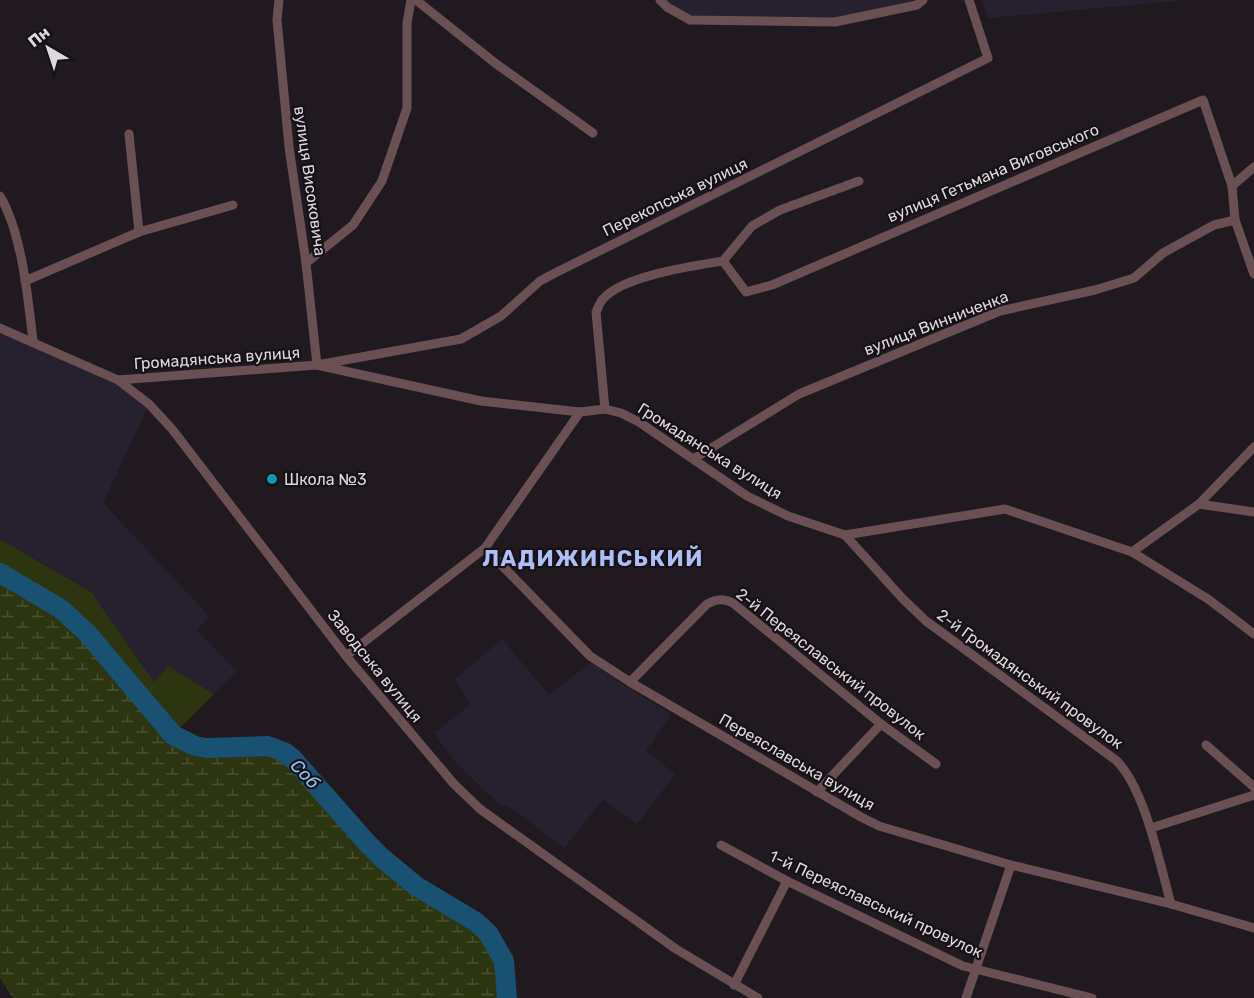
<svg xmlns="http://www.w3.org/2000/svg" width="1254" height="998" font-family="Rubik,sans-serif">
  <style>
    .industrial { fill: #27202f }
    .green { fill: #2c3410 }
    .wetland { fill: url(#wetland-marsh) }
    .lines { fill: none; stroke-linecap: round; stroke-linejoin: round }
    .river { stroke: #195172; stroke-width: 20 }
    .minor { stroke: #6a5053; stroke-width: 9 }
    .culture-dot { fill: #0f9aa8; stroke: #171117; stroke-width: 2 }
    .labels { text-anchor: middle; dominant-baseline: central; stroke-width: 4.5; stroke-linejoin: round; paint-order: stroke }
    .street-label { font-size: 16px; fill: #ddd9dd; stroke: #171117 }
    .poi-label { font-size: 16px; fill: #ddd9dd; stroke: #171117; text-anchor: start }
    .water-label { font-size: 18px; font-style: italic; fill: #8bc9f3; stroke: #171117 }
    .district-label { font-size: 22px; font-weight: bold; letter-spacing: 1.5px; fill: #aebff5; stroke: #171117 }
  </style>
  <defs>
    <pattern id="wetland-marsh" width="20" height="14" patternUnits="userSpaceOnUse" patternTransform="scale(1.5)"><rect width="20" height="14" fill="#2c3410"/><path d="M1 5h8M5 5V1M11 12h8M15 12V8" fill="none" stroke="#4a5132"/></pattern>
  </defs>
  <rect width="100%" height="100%" fill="#201a20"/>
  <g class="industrial">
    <path d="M664 0H919L834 19 691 16Z"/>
    <path d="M982 0H1186L988 18Z"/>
    <path d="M0 328 118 380 149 404 103 503 209 616 197 630 237 672 214 694 168 666 154 682 91 592 0 539Z"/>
    <path d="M502 639 549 695 591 662 625 686 671 714 646 751 675 774 637 824 603 799 564 848 513 809 498 803 455 762 434 733 471 704 455 679Z"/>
  </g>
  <path class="green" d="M0 539 91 592 154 682 168 666 214 694 173 735 87 633 61 609 0 573Z"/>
  <path class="wetland" d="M0 573 61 609 87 633 173 735 195 746 207 748 268 746 284 752 293 759 367 843 382 858 416 886 476 922 488 933 504 961 507 998H13L0 978Z"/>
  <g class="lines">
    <path class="river" d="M0 573 61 609 87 633 173 735 195 746 207 748 268 746 284 752 293 759 367 843 382 858 416 886 476 922 488 933 504 961 507 998"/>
    <g class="minor">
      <path d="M279 0 277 20 289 147 306 263 317 365 461 339 501 316 540 281 555 273 988 58 969 0"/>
      <path d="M416 0 495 63 593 133"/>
      <path d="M660 0 667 7 690 20 835 22 917 5 923 0"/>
      <path d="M129 134 139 232"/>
      <path d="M1232 186 1254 167"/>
      <path d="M0 196C22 233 28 298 33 341"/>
      <path d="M723 261 746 292 772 285 1203 100 1232 186 1235 220 1254 274"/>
      <path d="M306 263 353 225 382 181 407 108V23L411 0"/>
      <path d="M25 281 139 232 233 205"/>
      <path d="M0 328 118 380 149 404 172 429 346 656 454 784 480 809 676 949 758 998"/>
      <path d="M118 380 317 365 481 401 580 412 605 409 621 413 639 422 747 496 788 516 845 535 1005 509 1132 552 1208 599 1254 634"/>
      <path d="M605 409 596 312C598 308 600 302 603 299 622 276 693 266 723 261L752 226 780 210 859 181"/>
      <path d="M695 458 799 394 1000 311 1095 290 1134 278 1163 253 1214 225 1235 220"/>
      <path d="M1199 504 1254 512"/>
      <path d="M845 535 903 599 926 621 1117 761C1145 790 1160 864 1171 904"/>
      <path d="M485 548 590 656 630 682 861 817 879 826 1011 865 1171 904 1254 928"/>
      <path d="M1132 552 1199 504 1254 447"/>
      <path d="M346 656 485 548 580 412"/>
      <path d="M630 682 707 604C717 599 723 598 733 603L881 724 936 764"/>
      <path d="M1206 745 1254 787"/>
      <path d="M817 792 881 724"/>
      <path d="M1151 828 1254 795"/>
      <path d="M721 845 787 881 963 966 1092 998"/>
      <path d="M734 985 787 881"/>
      <path d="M966 998 1011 865"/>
    </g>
  </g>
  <circle class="culture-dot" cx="272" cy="479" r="6"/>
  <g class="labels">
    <g class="street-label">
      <text transform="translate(993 173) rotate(-23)">вулиця Гетьмана Виговського</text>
      <text transform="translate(310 181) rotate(82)">вулиця Високовича</text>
      <text transform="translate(675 197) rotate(-26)">Перекопська вулиця</text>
      <text transform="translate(936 323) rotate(-21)">вулиця Винниченка</text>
      <text transform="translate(217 358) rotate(-4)">Громадянська вулиця</text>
      <text transform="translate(710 451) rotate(32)">Громадянська вулиця</text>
      <text transform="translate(831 664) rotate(38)">2-й Переяславський провулок</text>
      <text transform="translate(375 666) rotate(51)">Заводська вулиця</text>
      <text transform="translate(1030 679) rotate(36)">2-й Громадянський провулок</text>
      <text transform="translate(797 762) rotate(30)">Переяславська вулиця</text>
      <text transform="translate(876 904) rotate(25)">1-й Переяславський провулок</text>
    </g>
    <g class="poi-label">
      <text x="284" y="479">Школа №3</text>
    </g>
    <g class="water-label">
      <text transform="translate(305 774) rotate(46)">Соб</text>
    </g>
    <g class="district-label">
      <text x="593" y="558">ЛАДИЖИНСЬКИЙ</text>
    </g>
  </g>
  <g transform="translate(48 48) rotate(321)" stroke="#171117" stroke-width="4.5" paint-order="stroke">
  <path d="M0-4.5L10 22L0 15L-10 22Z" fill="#ddd9dd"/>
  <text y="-9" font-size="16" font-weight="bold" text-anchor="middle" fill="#ddd9dd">Пн</text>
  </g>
</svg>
